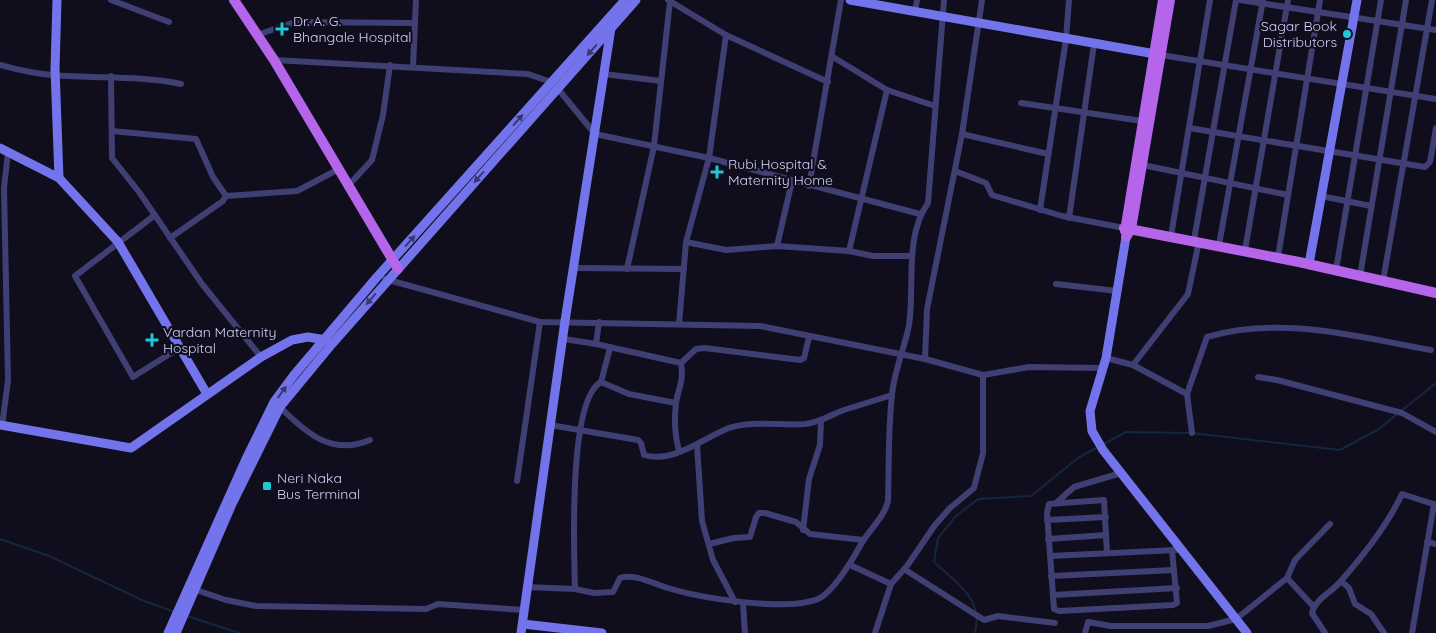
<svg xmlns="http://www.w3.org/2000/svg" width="1436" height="633" font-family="Quicksand,sans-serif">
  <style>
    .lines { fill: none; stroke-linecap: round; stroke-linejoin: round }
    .stream { stroke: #15263f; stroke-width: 2 }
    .street { stroke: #403f74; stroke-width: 6 }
    .secondary { stroke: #7374eb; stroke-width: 9 }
    .primary { stroke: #b465e9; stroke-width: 10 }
    .oneway { fill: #38376f }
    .poi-dot { fill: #1ec8d5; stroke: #100e1c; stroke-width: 2 }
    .labels { text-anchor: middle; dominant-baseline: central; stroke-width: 4.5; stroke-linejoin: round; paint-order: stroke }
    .poi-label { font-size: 14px; fill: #d3cff8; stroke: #100e1c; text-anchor: start }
  </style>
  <rect width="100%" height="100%" fill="#100e1c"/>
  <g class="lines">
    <g class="stream">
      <path d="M1401 411 1436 383"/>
      <path d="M1104 444 1126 432 1192 433 1340 450 1379 429 1397 414"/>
      <path d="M0 539 49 556 144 601 175 612"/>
      <path d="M976 614C974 593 948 575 934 562L938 538 956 516 978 499 1031 496 1078 458 1098 447"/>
      <path d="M187 616 239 633"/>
      <path d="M975 633 977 618"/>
    </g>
    <g class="street">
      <path d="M111 0 169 22"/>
      <path d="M668 0 726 35 709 158 686 242 679 324"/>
      <path d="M1240 0 1436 30"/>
      <path d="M915 12 917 0"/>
      <path d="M257 35 295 22 414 23"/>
      <path d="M726 35 828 82"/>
      <path d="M1161 55 1436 99"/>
      <path d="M833 57 887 90 935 106"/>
      <path d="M274 60 528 74 551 82"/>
      <path d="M0 65C18 70 35 74 53 75 96 79 138 75 181 84"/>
      <path d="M413 67 416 0"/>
      <path d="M604 74 661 81"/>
      <path d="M111 76 112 158 139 192 202 284 261 357"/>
      <path d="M558 89 595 134 709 158 920 214"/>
      <path d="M1021 103 1142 121"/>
      <path d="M1189 128 1425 167 1430 162 1436 128"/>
      <path d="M112 131 196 139 213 177 226 196"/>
      <path d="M962 134 1048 154"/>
      <path d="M1143 165 1288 195"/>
      <path d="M955 171 986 183 992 195 1062 216 1124 228"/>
      <path d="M809 186 841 0"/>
      <path d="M347 187 372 160 383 115 390 65"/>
      <path d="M1321 196 1371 206"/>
      <path d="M1040 210 1066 39 1069 0"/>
      <path d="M155 215 75 276 133 377 179 348"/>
      <path d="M1069 218 1094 44"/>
      <path d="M1171 236 1210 0"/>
      <path d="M170 238 223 201 226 196 297 191 337 170"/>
      <path d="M1194 240 1236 0"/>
      <path d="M686 242 726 250 777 246 849 251 873 256H912"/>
      <path d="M1219 245 1263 0"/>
      <path d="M777 246 792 181"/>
      <path d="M1245 250 1288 0"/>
      <path d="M849 251 887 90"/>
      <path d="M1278 257 1320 0"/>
      <path d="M574 268 684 269"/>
      <path d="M627 269 654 146 670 1"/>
      <path d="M1336 270 1381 0"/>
      <path d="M1360 276 1406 0"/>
      <path d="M385 279 540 322 760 326 925 359 983 375 1029 367 1103 368"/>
      <path d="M1383 281 1432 0"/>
      <path d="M1056 284 1117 291"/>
      <path d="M564 339 596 344 681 363 696 349 705 348 800 360 804 358 809 337"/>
      <path d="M596 344 599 322"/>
      <path d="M1106 358 1133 365 1187 394"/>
      <path d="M925 359 927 309 962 134 982 0"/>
      <path d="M1133 365 1188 294 1199 241"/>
      <path d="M1258 377 1277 380 1402 413 1436 432"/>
      <path d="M601 382 629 394 676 403"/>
      <path d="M280 407C307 434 332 456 370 440"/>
      <path d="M550 425 638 440 641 443 644 455C673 464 703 438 729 428 751 420 782 426 805 424 822 422 830 415 844 410 860 405 876 400 892 395"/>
      <path d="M2 426 8 380 4 188 8 152"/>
      <path d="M1192 433 1187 394 1207 337C1281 315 1357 337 1431 350"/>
      <path d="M697 445 702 521 713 560 735 602"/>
      <path d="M679 451C675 436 674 418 676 403 679 385 684 382 681 363"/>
      <path d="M517 481 540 322"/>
      <path d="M1056 503 1074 487 1121 473"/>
      <path d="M1047 520 1106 517"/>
      <path d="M803 530 809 479 820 445 821 420"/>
      <path d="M1048 539 1106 535"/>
      <path d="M1427 542 1436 544"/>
      <path d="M709 544 734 538 750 537 756 517 759 513H765L796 522 810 534 863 540"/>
      <path d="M1107 553 1104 500 1049 504 1047 513 1054 609 1059 611 1173 605 1177 603 1172 550"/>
      <path d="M1050 556 1176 550"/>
      <path d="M850 565 891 584 907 566 935 525 950 508 974 488 983 453V375"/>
      <path d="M904 569 984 620 998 616 1055 623"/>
      <path d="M1051 576 1174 570"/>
      <path d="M1339 583 1342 582 1349 588 1355 604 1371 614 1384 633"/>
      <path d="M526 587 575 589 594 593 613 592 620 578C634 573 654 584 668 588 700 598 787 612 818 599 833 592 852 561 860 546 868 531 884 518 888 501 889 466 888 430 892 395 894 371 905 347 909 325 915 286 904 237 928 203L944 0"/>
      <path d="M575 589C574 552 568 400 601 382L610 348"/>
      <path d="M196 590 226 600 256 606 426 609 438 604 524 610"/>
      <path d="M1053 595 1177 588"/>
      <path d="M743 603 745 633"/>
      <path d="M1313 606 1287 578 1295 560 1330 524"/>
      <path d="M875 633 891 584"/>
      <path d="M1085 633 1088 622 1111 626H1208L1236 619 1287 578"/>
      <path d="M1325 633 1312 613C1315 599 1331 593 1340 582 1363 556 1387 526 1402 494L1436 505"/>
      <path d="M1412 633 1434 504"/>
    </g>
    <g class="secondary">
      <path d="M57 0 55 69 59 178"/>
      <path d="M850 0 1161 55"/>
      <path d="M0 148 59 178 118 242 207 394"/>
      <path d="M1126 237 1106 358 1090 411 1092 431 1103 450 1247 633"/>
      <path d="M1309 264 1357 0"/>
      <path d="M0 425 131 448 261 357 292 340 308 337 326 340"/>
      <path d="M523 624 602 633"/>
      <path d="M168 633 246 459 274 402 294 375 377 277 625 0"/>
      <path d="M176 633 232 504 280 407 332 344 636 0"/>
      <path d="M521 633 565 321 611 28"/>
    </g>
    <g class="primary">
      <path d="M234 0 274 60 398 269"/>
      <path d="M1124 228 1299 262 1436 293"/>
      <path d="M1125 231 1163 0"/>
      <path d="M1126 237 1131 229 1170 0"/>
    </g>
  </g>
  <defs><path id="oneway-solid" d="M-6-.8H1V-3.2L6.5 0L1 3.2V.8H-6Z" transform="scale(1.25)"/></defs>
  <g class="oneway">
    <use href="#oneway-solid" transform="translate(592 50) rotate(131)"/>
    <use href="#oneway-solid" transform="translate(518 120) rotate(-48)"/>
    <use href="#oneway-solid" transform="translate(479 177) rotate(132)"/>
    <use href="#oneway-solid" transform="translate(410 241) rotate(-48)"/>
    <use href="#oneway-solid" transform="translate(371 299) rotate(131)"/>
    <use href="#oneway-solid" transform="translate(282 392) rotate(-54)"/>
  </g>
  <g class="poi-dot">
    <path d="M279.5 21.5h5v5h5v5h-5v5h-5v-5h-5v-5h5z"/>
    <circle cx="1347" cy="34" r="5"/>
    <path d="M714.5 164.5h5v5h5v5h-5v5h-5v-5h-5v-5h5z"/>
    <path d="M149.5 332.5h5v5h5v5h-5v5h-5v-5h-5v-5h5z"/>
    <rect x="262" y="481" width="10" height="10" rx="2.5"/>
  </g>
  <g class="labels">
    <g class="poi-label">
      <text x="293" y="21">Dr. A. G.<tspan x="293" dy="16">Bhangale Hospital</tspan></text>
      <text x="1337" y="26" text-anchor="end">Sagar Book<tspan x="1337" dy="16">Distributors</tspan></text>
      <text x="728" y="164">Rubi Hospital &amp;<tspan x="728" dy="16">Maternity Home</tspan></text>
      <text x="163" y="332">Vardan Maternity<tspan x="163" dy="16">Hospital</tspan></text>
      <text x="277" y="478">Neri Naka<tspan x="277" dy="16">Bus Terminal</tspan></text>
    </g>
  </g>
</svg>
